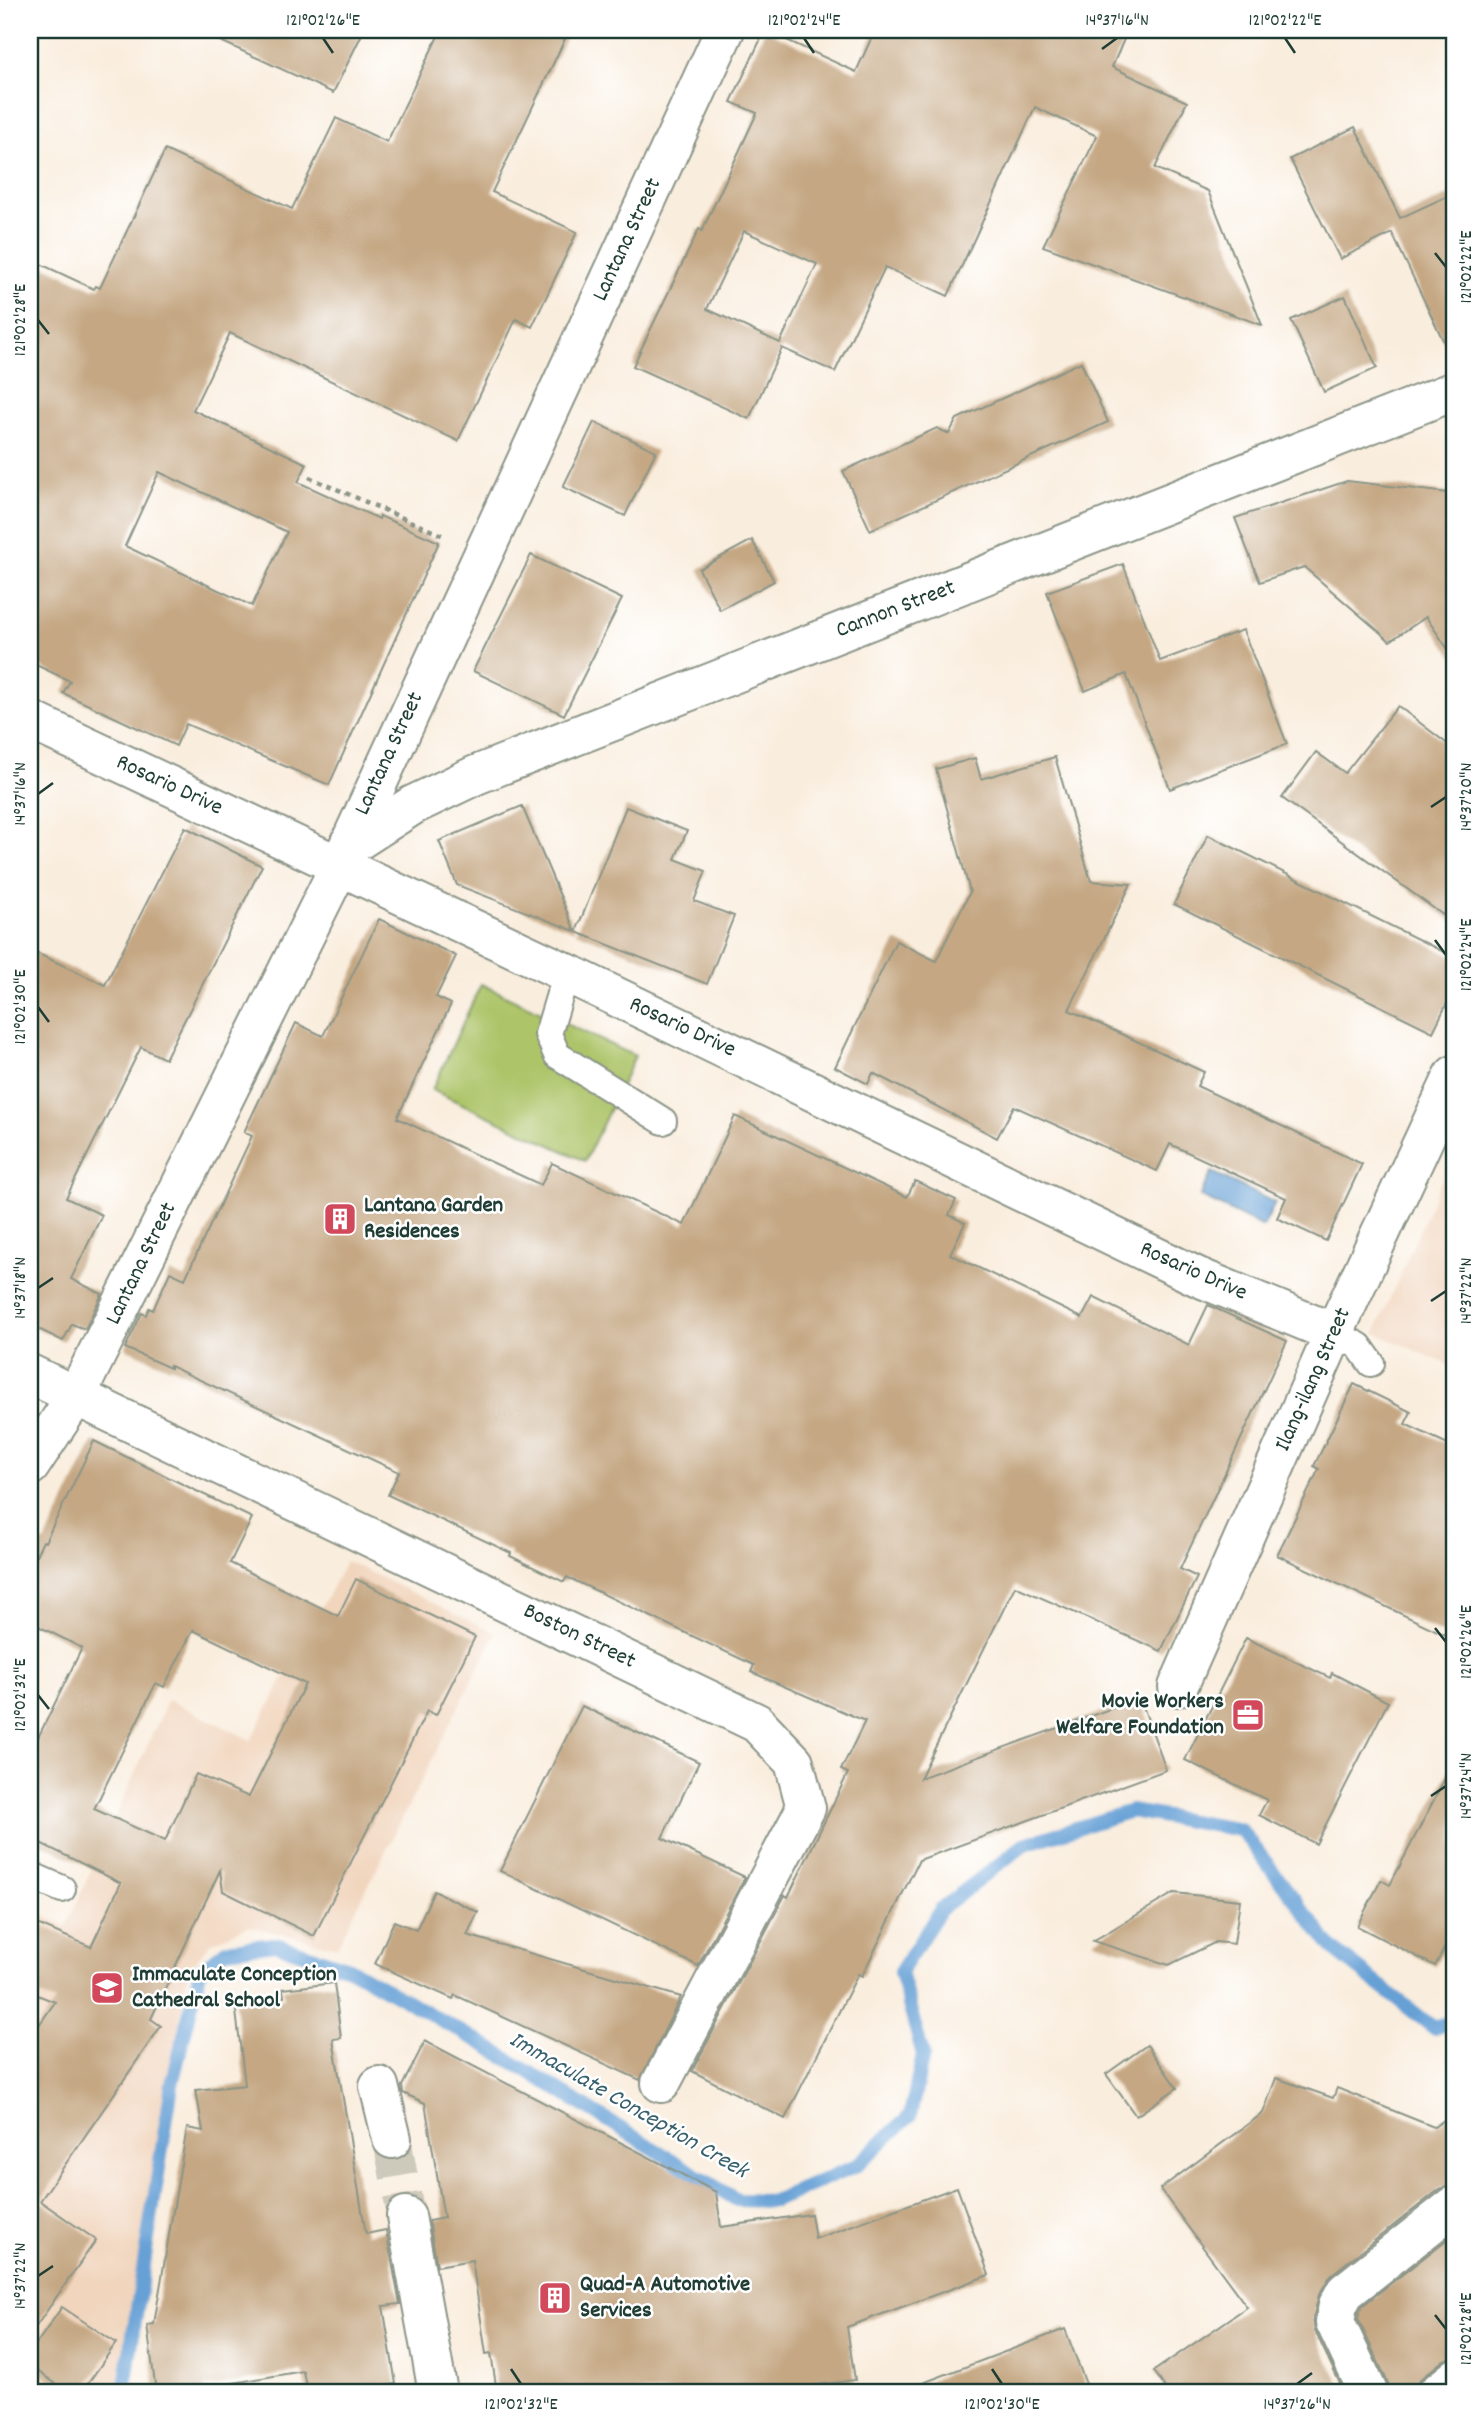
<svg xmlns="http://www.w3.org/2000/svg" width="1484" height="2422" font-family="Dekko,sans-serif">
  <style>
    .built { fill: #f1d5bd }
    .green { fill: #adc469; stroke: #66804e; stroke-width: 2 }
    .water { fill: #66a0d5; stroke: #426e84; stroke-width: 2 }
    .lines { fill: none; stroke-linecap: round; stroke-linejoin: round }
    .stream { stroke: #66a0d5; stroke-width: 14 }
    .building { fill: #c5a783; fill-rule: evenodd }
    .street-tunnel { stroke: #cdcabb; stroke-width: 38; stroke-dasharray: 38 19; stroke-linecap: butt }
    .lane-casing { stroke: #8c9588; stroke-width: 30 }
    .street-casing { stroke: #8c9588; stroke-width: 42 }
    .path { stroke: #8c9588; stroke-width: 4.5; stroke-dasharray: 5 5; stroke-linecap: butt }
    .lane { stroke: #fff; stroke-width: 26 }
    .street { stroke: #fff; stroke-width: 38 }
    .ticks { fill: none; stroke: #1f3d34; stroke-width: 2.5 }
    .labels { text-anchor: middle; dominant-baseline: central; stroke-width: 5; stroke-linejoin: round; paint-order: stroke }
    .street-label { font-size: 23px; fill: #1f3d34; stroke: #fff }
    .poi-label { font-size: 23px; font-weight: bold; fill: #1f3d34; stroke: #fff; text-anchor: start }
    .water-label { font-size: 24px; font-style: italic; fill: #38606c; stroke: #fff }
    .neatline { fill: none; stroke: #1f3d34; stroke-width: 2.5 }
    .ticks-label { font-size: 18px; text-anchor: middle; fill: #1f3d34 }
  </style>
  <rect width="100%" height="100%" fill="#fff"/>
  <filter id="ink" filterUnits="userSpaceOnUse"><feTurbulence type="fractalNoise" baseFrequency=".0143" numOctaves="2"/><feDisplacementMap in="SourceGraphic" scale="14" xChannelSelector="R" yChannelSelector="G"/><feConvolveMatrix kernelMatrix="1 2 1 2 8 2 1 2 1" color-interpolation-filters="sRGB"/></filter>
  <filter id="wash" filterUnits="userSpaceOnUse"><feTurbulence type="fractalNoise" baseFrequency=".00686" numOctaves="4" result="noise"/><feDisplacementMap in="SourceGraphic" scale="28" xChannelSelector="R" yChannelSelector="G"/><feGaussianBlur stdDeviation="1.57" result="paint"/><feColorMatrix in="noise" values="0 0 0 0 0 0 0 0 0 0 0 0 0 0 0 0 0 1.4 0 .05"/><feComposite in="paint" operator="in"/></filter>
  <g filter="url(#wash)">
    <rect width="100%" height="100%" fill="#f9eddd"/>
    <g class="built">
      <path d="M1454 1151V1367L1375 1333Z"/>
      <path d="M346 1561 496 1633 337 1947 249 1926 212 1942 188 1970 121 2392H31L30 1909 66 1926 168 1700 251 1740Z"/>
    </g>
    <path class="green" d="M481 984 635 1056 585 1161 432 1090Z"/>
    <path class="water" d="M1212 1172 1275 1203 1263 1227 1200 1196Z"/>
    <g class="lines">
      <path class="stream" d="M124 2392 172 2084 200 1971 226 1950 275 1944 349 1968 490 2048 737 2200 774 2201 856 2166 910 2116 923 2055 900 1972 941 1909 1025 1844 1131 1811 1241 1830 1332 1948 1434 2028 1454 2021"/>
    </g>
    <g id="blocks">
      <g class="building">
        <path d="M197 30H364L333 93Z"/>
        <path d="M441 30H546L565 39 492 192 577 232 532 327 516 319 458 441 230 333 193 410 307 464 298 482 379 519 380 516 439 542 329 785 186 724 176 746 63 693 70 681 30 662V259L94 289 96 286 100 288 165 150 292 209 336 118 387 142ZM159 472 287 532 252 606 125 546Z"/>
        <path d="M765 30 856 72 875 30H1128L1112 67 1187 102 1155 168 1208 191 1262 325 1043 246 1097 136 1035 107 948 296 885 267 835 372 782 348 749 419 633 366 699 229 702 231 757 113 731 102ZM744 231 817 264 780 343 707 309Z"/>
        <path d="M1355 127 1400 218 1454 193V363L1392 233 1340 259 1290 159Z"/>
        <path d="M1345 296 1377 368 1324 392 1291 320Z"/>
        <path d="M1081 362 1108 422 870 530 843 471 937 428 949 434 957 419Z"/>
        <path d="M594 422 656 451 625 516 563 487Z"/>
        <path d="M1347 481 1448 493 1454 507V658L1426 617 1390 641 1304 567 1260 582 1235 518Z"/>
        <path d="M752 540 774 581 720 610 699 569Z"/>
        <path d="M531 555 622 599 564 715 473 671Z"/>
        <path d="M1123 564 1160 661 1243 630 1287 744 1170 789 1126 674 1085 691 1047 592Z"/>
        <path d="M1398 706 1454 749V923L1282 798 1316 752 1345 773Z"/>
        <path d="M1055 757 1091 881 1131 884 1069 1010 1204 1072 1197 1086 1362 1164 1326 1241 1277 1218 1286 1198 1170 1144 1157 1171 1014 1106 997 1138 873 1073 868 1084 835 1067 896 941 936 961 970 892 936 769 975 758 981 779Z"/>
        <path d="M522 806 575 931 457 885 439 841Z"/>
        <path d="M626 807 687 831 675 859 706 871 694 901 734 916 707 984 576 932Z"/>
        <path d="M185 827 262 866 165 1059 141 1047 66 1198 102 1215 71 1279 102 1294 85 1329 72 1324 63 1341 30 1325V950L105 985Z"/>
        <path d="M1208 835 1454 957V989L1433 1032 1174 904Z"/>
        <path d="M379 919 456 956 436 997 451 1004 397 1118 541 1185 552 1163 684 1225 735 1116 907 1197 915 1181 956 1200 949 1215 965 1223 950 1254 1082 1318 1093 1297 1189 1345 1208 1305 1287 1341 1180 1569 1197 1577 1161 1651 1015 1586 920 1778 1140 1698 1166 1770 919 1860 862 1976 858 1974 785 2119 692 2071 785 1895 788 1897 848 1773 841 1770 865 1721 751 1672 754 1665 567 1577 564 1582 510 1556 511 1553 388 1495 399 1472 170 1366V1368L125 1348 142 1313 146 1315 149 1308 153 1310 170 1272 185 1279 252 1136 244 1132 296 1023 323 1036Z"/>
        <path d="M1354 1384 1411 1412 1405 1424 1454 1447V1639L1277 1555 1319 1469 1314 1466Z"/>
        <path d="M94 1441 252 1518 230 1563 338 1616 356 1579 475 1637 436 1715 427 1711 314 1936 223 1891 220 1870 151 2019 161 2026 40 2201 96 2240 30 2335V2038L55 2002 30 1992V1921L91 1947 121 1883 30 1838V1754L82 1648 30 1622V1568L43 1541 45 1542ZM193 1630 305 1684 249 1797 196 1774 165 1841 94 1809 156 1683 164 1687Z"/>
        <path d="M1246 1638 1330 1678 1332 1673 1388 1702 1316 1844 1259 1815 1267 1800 1185 1760Z"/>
        <path d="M582 1706 699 1762 662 1838 745 1877 698 1966 500 1871Z"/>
        <path d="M1454 1761V1930L1435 1966 1357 1926 1381 1880 1390 1885Z"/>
        <path d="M434 1891 478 1912 467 1935 681 1997 640 2080 455 1995 453 1999 375 1964 394 1921 416 1930Z"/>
        <path d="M1174 1893 1240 1900 1234 1944 1216 1942 1169 1965 1093 1941Z"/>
        <path d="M334 1983 341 2038 333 2039 366 2234 386 2230 400 2304 383 2306 396 2384 347 2392H307L303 2371 204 2388 205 2392H156L147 2325 154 2324 187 2128 203 2131 196 2090 245 2085 235 2003 284 1997 283 1989Z"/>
        <path d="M425 2041 716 2192 721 2227 811 2214 815 2239 957 2187 989 2275 847 2327 855 2380 764 2392H497L491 2353 486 2354 472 2260 437 2266 429 2221 444 2218 425 2103 403 2093 402 2086Z"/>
        <path d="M1147 2045 1177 2088 1136 2116 1106 2074Z"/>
        <path d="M1276 2078 1333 2098 1337 2088 1434 2127 1454 2113V2185L1440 2189 1331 2275 1319 2295 1313 2318 1315 2331 1344 2392H1168L1154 2371 1247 2307 1160 2189 1263 2113Z"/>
        <path d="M1454 2234V2357L1444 2360 1419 2380 1414 2392H1390L1388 2383 1358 2319 1359 2312 1362 2306Z"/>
        <path d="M62 2307 116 2343 82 2392H68L30 2366V2353Z"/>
        <path d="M1065 2329 1089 2392H907V2389Z"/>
      </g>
    </g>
  </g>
  <g filter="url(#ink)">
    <use href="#blocks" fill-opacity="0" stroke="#8c9588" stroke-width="2"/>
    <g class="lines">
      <path class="street-tunnel" d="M392 2139 406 2216"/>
      <defs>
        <g id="lane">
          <path d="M569 974 560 994 548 1034 557 1055 663 1121"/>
          <path d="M1334 1333 1359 1346 1371 1363"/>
          <path d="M30 1875 62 1889"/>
          <path d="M1429 2392 1454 2372"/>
        </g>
        <g id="street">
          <path d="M30 720 569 974 1198 1277 1334 1333"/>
          <path d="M348 847 413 805 476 775 1454 391"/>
          <path d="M30 1374 757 1723 794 1762 806 1808 661 2083"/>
          <path d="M30 1466 76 1396 339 867 725 30"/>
          <path d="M1178 1687 1334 1333 1454 1075"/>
          <path d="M379 2086 392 2139"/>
          <path d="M406 2216 438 2392"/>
          <path d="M1368 2392 1335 2322 1338 2305 1345 2292 1454 2206"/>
        </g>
      </defs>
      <use href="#lane" class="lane-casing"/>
      <use href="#street" class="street-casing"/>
      <path class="path" d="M309 477 446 537"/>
      <use href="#lane" class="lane"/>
      <use href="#street" class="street"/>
    </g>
  </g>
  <path class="ticks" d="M323 38 333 53M804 38 814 53M1285 38 1295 53M1102 49 1117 38M1435 253 1446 267M38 320 49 334M38 794 53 783M1431 807 1446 797M1435 940 1446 955M38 1007 49 1022M38 1288 53 1278M1431 1301 1446 1291M1435 1628 1446 1642M38 1695 49 1709M1431 1796 1446 1786M38 2276 53 2266M1435 2315 1446 2329M511 2369 521 2384M992 2369 1002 2384M1297 2384 1312 2373"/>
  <defs>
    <symbol id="building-square" viewBox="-11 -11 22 22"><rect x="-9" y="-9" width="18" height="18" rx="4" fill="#d1495b" stroke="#fff"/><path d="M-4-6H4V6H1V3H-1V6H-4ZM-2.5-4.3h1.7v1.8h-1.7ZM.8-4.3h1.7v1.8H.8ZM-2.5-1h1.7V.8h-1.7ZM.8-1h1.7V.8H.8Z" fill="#fff"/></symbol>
    <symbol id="office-square" viewBox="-11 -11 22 22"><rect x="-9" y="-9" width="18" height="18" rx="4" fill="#d1495b" stroke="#fff"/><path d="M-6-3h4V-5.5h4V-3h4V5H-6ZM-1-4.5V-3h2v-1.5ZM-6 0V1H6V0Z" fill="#fff"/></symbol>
    <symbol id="school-square" viewBox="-11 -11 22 22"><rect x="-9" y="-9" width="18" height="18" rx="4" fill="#d1495b" stroke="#fff"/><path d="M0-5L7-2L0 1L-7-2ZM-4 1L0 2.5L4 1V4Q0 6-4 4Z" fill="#fff"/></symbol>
  </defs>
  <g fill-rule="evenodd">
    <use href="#building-square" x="321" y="1200" width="38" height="38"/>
    <use href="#office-square" x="1229" y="1696" width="38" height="38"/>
    <use href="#school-square" x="88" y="1969" width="38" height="38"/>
    <use href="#building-square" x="536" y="2279" width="38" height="38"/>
  </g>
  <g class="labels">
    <g class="street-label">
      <text transform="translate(628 240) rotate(-65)">Lantana Street</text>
      <text transform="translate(896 610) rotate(-21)">Cannon Street</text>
      <text transform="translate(390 754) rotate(-65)">Lantana Street</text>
      <text transform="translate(169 786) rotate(25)">Rosario Drive</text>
      <text transform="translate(682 1028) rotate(25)">Rosario Drive</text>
      <text transform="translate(142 1264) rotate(-64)">Lantana Street</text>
      <text transform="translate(1193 1272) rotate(24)">Rosario Drive</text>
      <text transform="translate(1314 1380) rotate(-66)">Ilang-ilang Street</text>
      <text transform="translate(579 1637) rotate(26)">Boston Street</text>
    </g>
    <g class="poi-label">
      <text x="364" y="1206">Lantana Garden<tspan x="364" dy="26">Residences</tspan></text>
      <text x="1224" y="1702" text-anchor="end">Movie Workers<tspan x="1224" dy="26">Welfare Foundation</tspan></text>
      <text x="132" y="1975">Immaculate Conception<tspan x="132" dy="26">Cathedral School</tspan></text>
      <text x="580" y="2285">Quad-A Automotive<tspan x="580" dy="26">Services</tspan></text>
    </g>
    <g class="water-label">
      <text transform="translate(628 2106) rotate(30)">Immaculate Conception Creek</text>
    </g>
  </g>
  <rect width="1484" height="2422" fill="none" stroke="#fff" stroke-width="77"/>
  <rect x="38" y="38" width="1408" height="2346" class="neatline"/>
  <g class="ticks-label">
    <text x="323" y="25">121°02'26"E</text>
    <text x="804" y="25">121°02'24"E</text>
    <text x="1117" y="25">14°37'16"N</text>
    <text x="1285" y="25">121°02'22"E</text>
    <text transform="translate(1465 267) rotate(-90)" y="6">121°02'22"E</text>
    <text transform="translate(19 320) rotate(-90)" y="6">121°02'28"E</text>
    <text transform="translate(19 794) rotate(-90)" y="6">14°37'16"N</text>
    <text transform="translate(1465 797) rotate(-90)" y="6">14°37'20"N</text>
    <text transform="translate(1465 955) rotate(-90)" y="6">121°02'24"E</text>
    <text transform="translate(19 1007) rotate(-90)" y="6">121°02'30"E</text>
    <text transform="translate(19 1288) rotate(-90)" y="6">14°37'18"N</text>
    <text transform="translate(1465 1291) rotate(-90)" y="6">14°37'22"N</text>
    <text transform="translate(1465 1642) rotate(-90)" y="6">121°02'26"E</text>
    <text transform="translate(19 1695) rotate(-90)" y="6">121°02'32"E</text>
    <text transform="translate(1465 1786) rotate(-90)" y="6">14°37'24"N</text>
    <text transform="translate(19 2276) rotate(-90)" y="6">14°37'22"N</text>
    <text transform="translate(1465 2329) rotate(-90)" y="6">121°02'28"E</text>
    <text x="521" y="2409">121°02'32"E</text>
    <text x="1002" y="2409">121°02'30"E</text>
    <text x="1297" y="2409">14°37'26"N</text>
  </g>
</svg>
